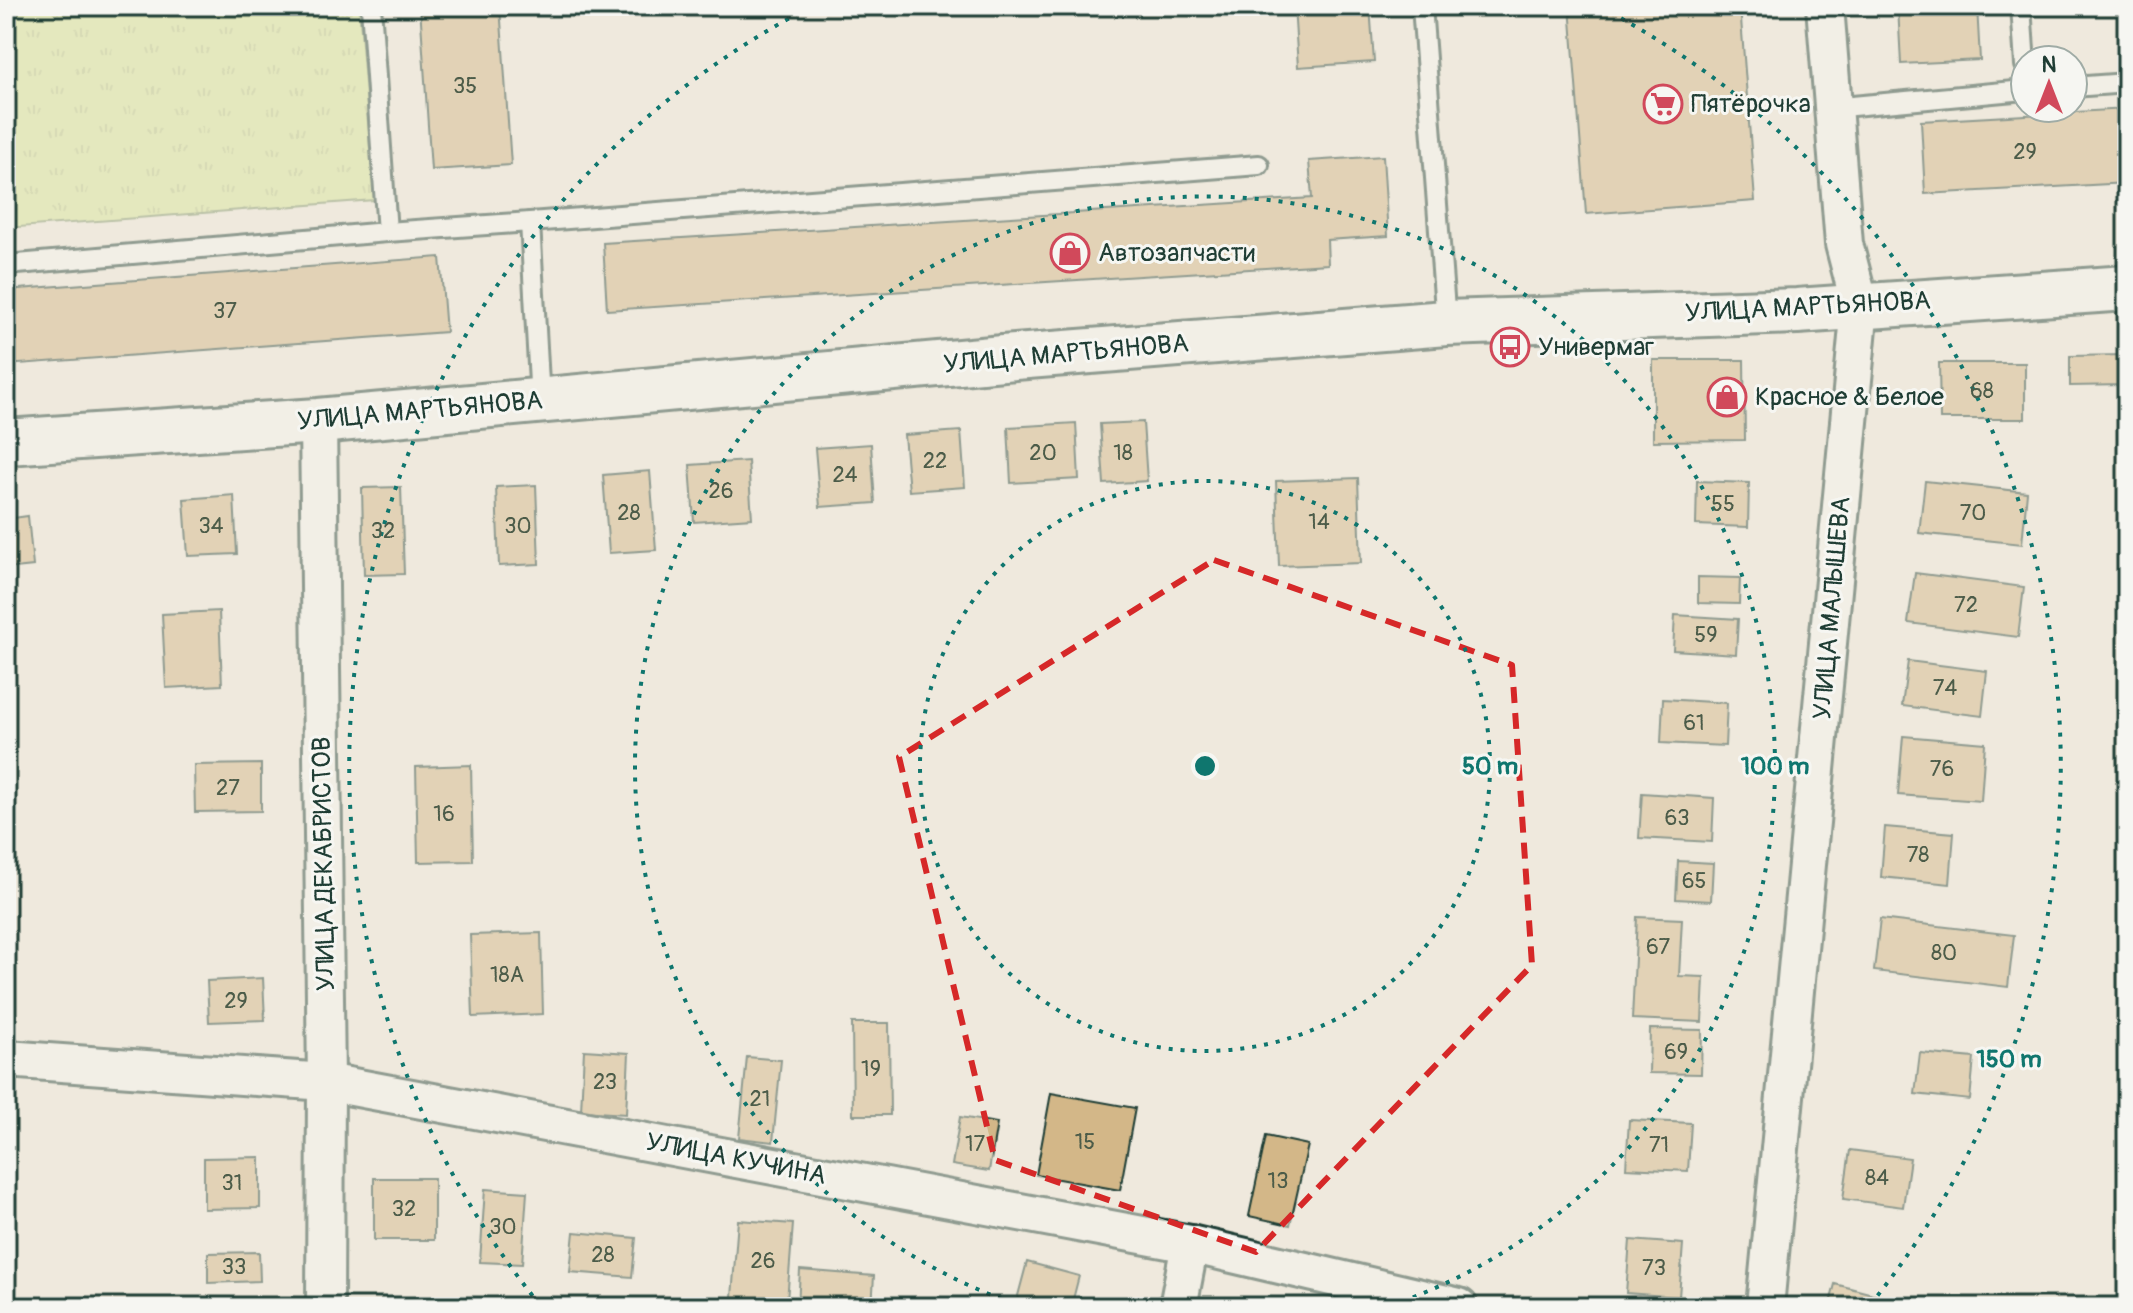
<svg xmlns="http://www.w3.org/2000/svg" width="2133" height="1313" font-family="Pangolin,sans-serif">
  <style>
    .grass { fill: url(#grass-tufts); stroke: #7c9267; stroke-width: 2 }
    .building { fill: #d3b788; stroke: #1f3d34; stroke-width: 2 }
    .lines { fill: none; stroke-linecap: round; stroke-linejoin: round }
    .service-casing { stroke: #1f3d34; stroke-width: 24 }
    .minor-casing { stroke: #1f3d34; stroke-width: 42 }
    .secondary-casing { stroke: #1f3d34; stroke-width: 50 }
    .service { stroke: #f6f6f2; stroke-width: 18 }
    .minor { stroke: #f6f6f2; stroke-width: 36 }
    .secondary { stroke: #f6f6f2; stroke-width: 44 }
    .marked { fill: none; stroke: #d62828; stroke-width: 6; stroke-dasharray: 16 10; stroke-linejoin: round }
    .ring { fill: none; stroke: #0f766e; stroke-width: 4; stroke-dasharray: 4 8 }
    .labels { text-anchor: middle; dominant-baseline: central; stroke-width: 6; stroke-linejoin: round; paint-order: stroke }
    .number-label { font-size: 22px; fill: #4c5c49 }
    .poi-label { font-size: 26px; fill: #1f3d34; stroke: #f6f6f2; text-anchor: start }
    .street-label { font-size: 26px; fill: #1f3d34; stroke: #f6f6f2 }
    .centre { fill: #0f766e; stroke: #f6f6f2; stroke-width: 4 }
    .ring-label { font-size: 24px; text-anchor: middle; font-weight: bold; fill: #0f766e; stroke: #f6f6f2; stroke-width: 6; stroke-linejoin: round; paint-order: stroke }
  </style>
  <defs>
    <pattern id="grass-tufts" width="24" height="20" patternUnits="userSpaceOnUse" patternTransform="scale(2)"><rect width="24" height="20" fill="#d8e79a"/><path d="M3 7l-1-3M5 7V3M7 7l1-3M15 17l-1-3M17 17v-4M19 17l1-3" fill="none" stroke="#b9c785"/></pattern>
  </defs>
  <rect width="100%" height="100%" fill="#efe9dd"/>
  <filter id="ink" filterUnits="userSpaceOnUse"><feTurbulence type="fractalNoise" baseFrequency=".0125" numOctaves="2"/><feDisplacementMap in="SourceGraphic" scale="16" xChannelSelector="R" yChannelSelector="G"/><feConvolveMatrix kernelMatrix="1 2 1 2 8 2 1 2 1" color-interpolation-filters="sRGB"/></filter>
  <g filter="url(#ink)">
    <path class="grass" d="M36 6H359L374 200 6 228V8Z"/>
    <g class="building">
      <path d="M420 6H500L511 165 431 170Z"/>
      <path d="M1294 6H1370L1374 62 1298 67Z"/>
      <path d="M1570 6H1740L1755 201 1586 214Z"/>
      <path d="M1898 6H1977L1980 60 1901 64Z"/>
      <path d="M2127 109V183L1925 194 1921 121Z"/>
      <path d="M1383 156 1388 236 1327 240 1328 264 607 310 603 243 1312 198 1309 161Z"/>
      <path d="M440 257 446 332 6 365V290Z"/>
      <path d="M2124 355V385L2070 386V356Z"/>
      <path d="M1653 360H1744L1745 440 1653 441Z"/>
      <path d="M1939 363H2025V419H1940Z"/>
      <path d="M1143 422 1147 481 1104 484 1100 424Z"/>
      <path d="M1076 423 1079 479 1011 483 1008 427Z"/>
      <path d="M961 431 965 487 909 491 904 435Z"/>
      <path d="M871 444 875 503 820 507 815 448Z"/>
      <path d="M748 461 752 518 694 522 690 465Z"/>
      <path d="M650 471 656 550 609 553 603 475Z"/>
      <path d="M1358 478 1361 563 1279 566 1276 481Z"/>
      <path d="M1697 481 1749 483 1748 527 1696 525Z"/>
      <path d="M1925 481 2027 492 2022 544 1919 533Z"/>
      <path d="M536 485 539 564 499 566 496 487Z"/>
      <path d="M401 487 404 574 364 575 362 488Z"/>
      <path d="M234 495 237 554 188 556 184 499Z"/>
      <path d="M28 516 33 566 6 569V519Z"/>
      <path d="M1915 573 2024 587 2018 637 1908 623Z"/>
      <path d="M1698 577 1740 578 1739 604 1698 603Z"/>
      <path d="M219 611 222 685 166 688 162 614Z"/>
      <path d="M1675 615 1738 619 1736 654 1673 650Z"/>
      <path d="M1908 661 1987 671 1982 716 1902 706Z"/>
      <path d="M1663 699 1727 703 1725 746 1661 743Z"/>
      <path d="M1903 736 1985 743 1981 801 1898 795Z"/>
      <path d="M261 764V811L195 812 194 765Z"/>
      <path d="M471 765 473 861 418 862 416 767Z"/>
      <path d="M1642 793 1714 798 1712 842 1639 838Z"/>
      <path d="M1885 827 1954 833 1950 884 1881 877Z"/>
      <path d="M1678 861 1713 863 1711 901 1676 899Z"/>
      <path d="M1637 917 1682 919 1679 976 1704 977 1702 1022 1632 1019Z"/>
      <path d="M1880 919 2014 935 2008 987 1874 971Z"/>
      <path d="M541 933 543 1014 473 1017 470 935Z"/>
      <path d="M6 977 14 978 9 1027 6 1026Z"/>
      <path d="M263 978 265 1020 209 1022 207 981Z"/>
      <path d="M852 1023H889L890 1115H853Z"/>
      <path d="M1650 1029 1702 1030 1701 1074 1649 1073Z"/>
      <path d="M584 1050 629 1053 626 1114 581 1111Z"/>
      <path d="M1920 1053 1974 1058 1970 1100 1915 1094Z"/>
      <path d="M747 1057 781 1060 773 1142 739 1138Z"/>
      <path d="M1051 1093 1135 1108 1120 1190 1036 1175Z"/>
      <path d="M960 1117 997 1123 989 1171 952 1165Z"/>
      <path d="M1629 1120 1691 1123 1688 1171 1626 1168Z"/>
      <path d="M1266 1136 1308 1145 1290 1225 1249 1216Z"/>
      <path d="M1850 1150 1910 1158 1903 1207 1843 1199Z"/>
      <path d="M260 1157V1208L204 1209V1158Z"/>
      <rect x="374" y="1178" width="60" height="62"/>
      <path d="M485 1189 527 1192 522 1264 480 1262Z"/>
      <path d="M738 1220 793 1224 787 1301 732 1297Z"/>
      <path d="M574 1232 636 1238 632 1277 570 1272Z"/>
      <path d="M1630 1240 1683 1244 1679 1297 1626 1293Z"/>
      <path d="M259 1252 260 1281 208 1283V1253Z"/>
      <path d="M1027 1262 1079 1276 1071 1307H1015Z"/>
      <path d="M800 1270 874 1276 872 1307H798Z"/>
      <path d="M1835 1284 1884 1297 1882 1307H1829Z"/>
    </g>
    <g class="lines">
      <defs>
        <g id="service">
          <path d="M1422 6 1446 323"/>
          <path d="M2021 6 2025 65"/>
          <path d="M2073 87 2127 83"/>
          <path d="M1831 108 2025 90"/>
          <path d="M530 222 1259 165"/>
          <path d="M387 232 530 222 540 401"/>
          <path d="M6 265 387 232 371 6"/>
        </g>
        <g id="minor">
          <path d="M318 421 326 1082 325 1307"/>
          <path d="M6 1059 326 1082 1190 1244 1459 1307"/>
          <path d="M1178 1307 1190 1244"/>
          <path d="M1765 1307 1860 306 1844 244 1825 6"/>
        </g>
        <path id="secondary" d="M6 442 318 421 1003 358 1446 323 1797 311 2127 288"/>
      </defs>
      <use href="#service" class="service-casing"/>
      <use href="#minor" class="minor-casing"/>
      <use href="#secondary" class="secondary-casing"/>
      <use href="#service" class="service"/>
      <use href="#minor" class="minor"/>
      <use href="#secondary" class="secondary"/>
    </g>
  </g>
  <path d="M0 0H2133V1313H0ZM1214 560 1512 665 1532 965 1256 1252 995 1160 899 757Z" fill="#efe9dd" fill-opacity=".55" fill-rule="evenodd"/>
  <path class="marked" d="M1214 560 1512 665 1532 965 1256 1252 995 1160 899 757Z"/>
  <g class="ring">
    <circle cx="1205" cy="766" r="285"/>
    <path d="M1024 1307A570 570 0 1 1 1386 1307"/>
    <path d="M540 1305A856 856 0 0 1 810 7M1600 7A856 856 0 0 1 1870 1305"/>
  </g>
  <defs>
    <symbol id="supermarket-ring" viewBox="-11 -11 22 22"><circle r="9.5" fill="#f6f6f2" stroke="#d1495b" stroke-width="1.5"/><path d="M-6-5.5h2.5l.6 2H6L4.5 2H-2.5L-4.4-4H-6ZM-1.5 3.2a1.3 1.3 0 1 0 .1 0ZM3 3.2a1.3 1.3 0 1 0 .1 0Z" fill="#d1495b"/></symbol>
    <symbol id="shop-ring" viewBox="-11 -11 22 22"><circle r="9.5" fill="#f6f6f2" stroke="#d1495b" stroke-width="1.5"/><path d="M-5-2.5h2.3a2.7 3.5 0 0 1 5.4 0H5L5.5 6h-11ZM-1.5-2.5h3a1.5 2.3 0 0 0-3 0Z" fill="#d1495b"/></symbol>
    <symbol id="bus-ring" viewBox="-11 -11 22 22"><circle r="9.5" fill="#f6f6f2" stroke="#d1495b" stroke-width="1.5"/><path d="M-5-6H5V4H4V6H2V4H-2V6H-4V4H-5ZM-3.5-4V0h7V-4ZM-3.5 1.2v1.5H-2V1.2ZM2 1.2v1.5H3.5V1.2Z" fill="#d1495b"/></symbol>
  </defs>
  <g fill-rule="evenodd">
    <use href="#supermarket-ring" x="1641" y="82" width="44" height="44"/>
    <use href="#shop-ring" x="1048" y="231" width="44" height="44"/>
    <use href="#bus-ring" x="1488" y="325" width="44" height="44"/>
    <use href="#shop-ring" x="1705" y="375" width="44" height="44"/>
  </g>
  <g class="labels">
    <g class="number-label">
      <text x="465" y="86">35</text>
      <text x="2025" y="152">29</text>
      <text x="225" y="311">37</text>
      <text x="1982" y="391">68</text>
      <text x="1043" y="453">20</text>
      <text x="1123" y="453">18</text>
      <text x="935" y="461">22</text>
      <text x="845" y="475">24</text>
      <text x="721" y="491">26</text>
      <text x="1723" y="504">55</text>
      <text x="629" y="513">28</text>
      <text x="1973" y="513">70</text>
      <text x="1319" y="522">14</text>
      <text x="211" y="526">34</text>
      <text x="518" y="526">30</text>
      <text x="383" y="531">32</text>
      <text x="1966" y="605">72</text>
      <text x="1706" y="635">59</text>
      <text x="1945" y="688">74</text>
      <text x="1694" y="723">61</text>
      <text x="1942" y="769">76</text>
      <text x="228" y="788">27</text>
      <text x="444" y="814">16</text>
      <text x="1677" y="818">63</text>
      <text x="1918" y="855">78</text>
      <text x="1694" y="881">65</text>
      <text x="1658" y="947">67</text>
      <text x="1944" y="953">80</text>
      <text x="507" y="975">18А</text>
      <text x="236" y="1001">29</text>
      <text x="1676" y="1052">69</text>
      <text x="871" y="1069">19</text>
      <text x="605" y="1082">23</text>
      <text x="760" y="1099">21</text>
      <text x="1085" y="1142">15</text>
      <text x="975" y="1144">17</text>
      <text x="1659" y="1145">71</text>
      <text x="1877" y="1178">84</text>
      <text x="1278" y="1181">13</text>
      <text x="232" y="1183">31</text>
      <text x="404" y="1209">32</text>
      <text x="503" y="1227">30</text>
      <text x="603" y="1255">28</text>
      <text x="763" y="1261">26</text>
      <text x="234" y="1267">33</text>
      <text x="1654" y="1268">73</text>
    </g>
    <g class="poi-label">
      <text x="1691" y="104">Пятёрочка</text>
      <text x="1098" y="253">Автозапчасти</text>
      <text x="1538" y="347">Универмаг</text>
      <text x="1755" y="397">Красное &amp; Белое</text>
    </g>
    <g class="street-label">
      <text transform="translate(1808 307) rotate(-3)">УЛИЦА МАРТЬЯНОВА</text>
      <text transform="translate(1066 354) rotate(-5)">УЛИЦА МАРТЬЯНОВА</text>
      <text transform="translate(420 411) rotate(-5)">УЛИЦА МАРТЬЯНОВА</text>
      <text transform="translate(1832 608) rotate(-85)">УЛИЦА МАЛЫШЕВА</text>
      <text transform="translate(324 864) rotate(-91)">УЛИЦА ДЕКАБРИСТОВ</text>
      <text transform="translate(736 1159) rotate(11)">УЛИЦА КУЧИНА</text>
    </g>
  </g>
  <circle cx="1205" cy="766" r="12" class="centre"/>
  <g class="ring-label">
    <text x="1490" y="774">50 m</text>
    <text x="1775" y="774">100 m</text>
    <text x="2009" y="1067">150 m</text>
  </g>
  <rect width="2133" height="1313" fill="none" stroke="#f6f6f2" stroke-width="32"/>
  <rect x="16" y="16" width="2101" height="1281" fill="none" stroke="#1f3d34" stroke-width="3" filter="url(#ink)"/>
  <g transform="translate(2049 84)"><circle r="38" fill="#f6f6f2" stroke="#a0aca6" stroke-width="2"/>
  <path d="M0-6L14 30L0 20L-14 30Z" fill="#d1495b"/>
  <text y="-12" font-size="22" font-weight="bold" text-anchor="middle" fill="#1f3d34">N</text>
  </g>
</svg>
